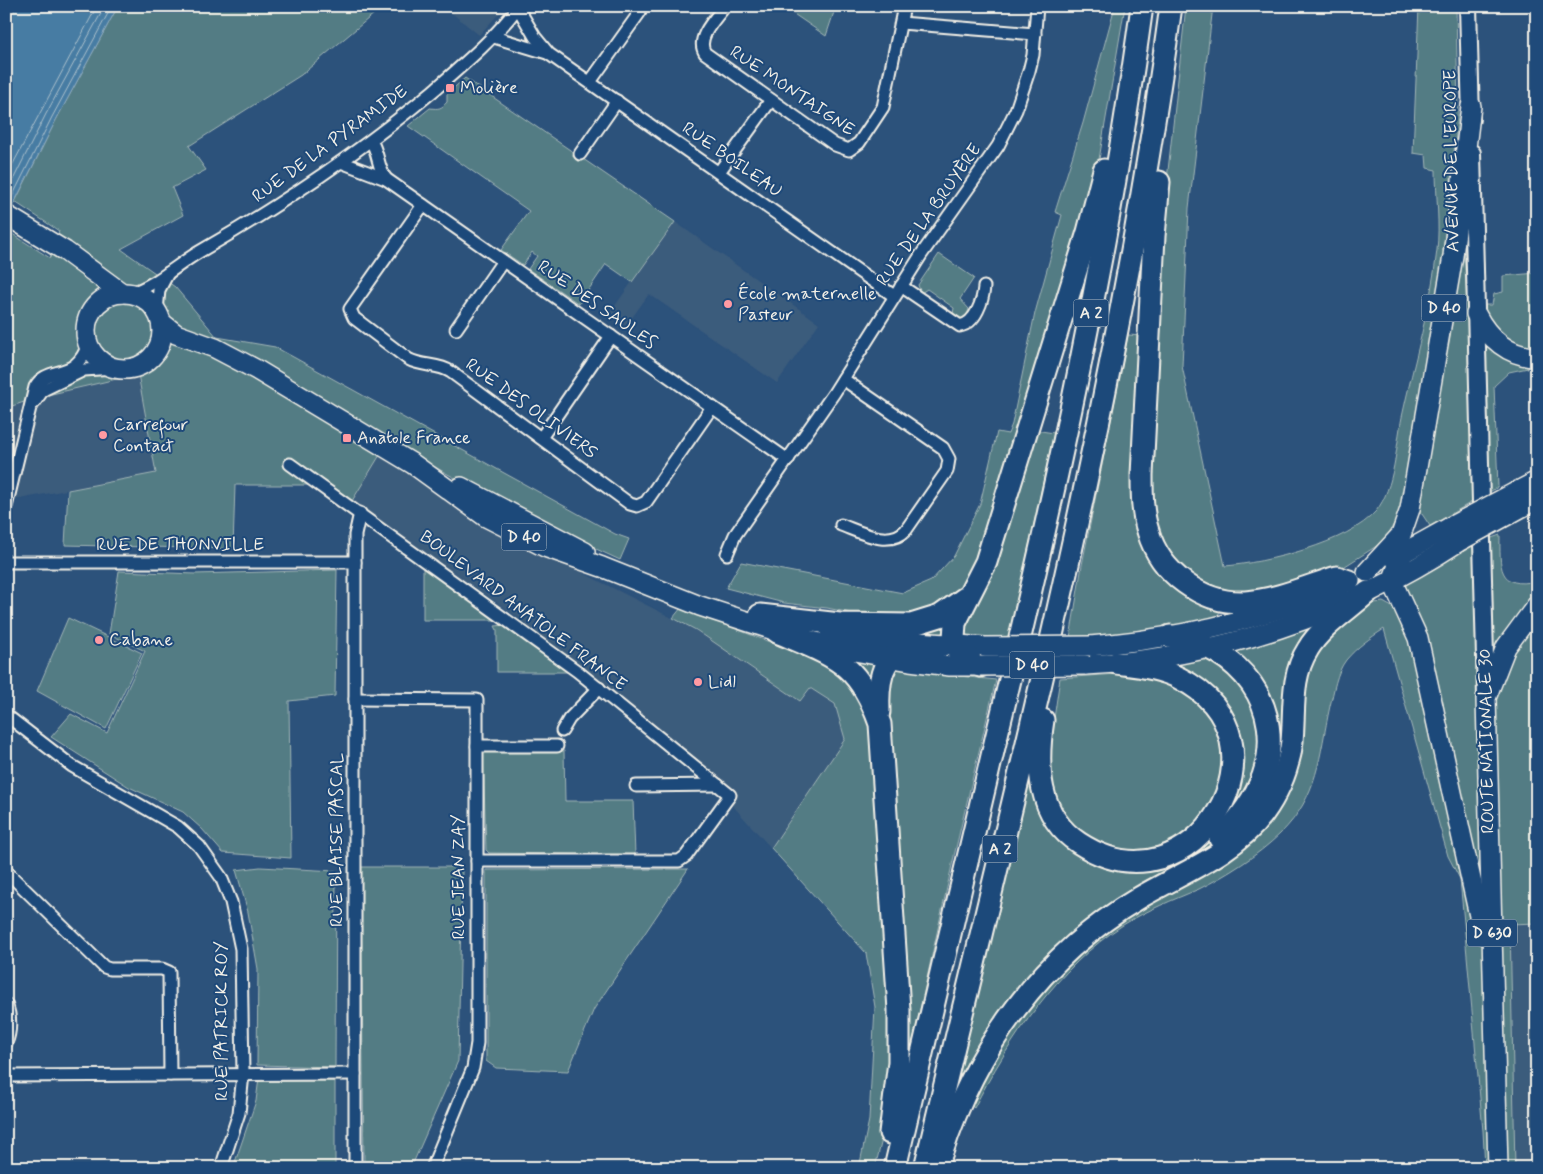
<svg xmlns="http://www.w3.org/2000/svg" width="1543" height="1174" font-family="Mynerve,sans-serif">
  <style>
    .built { fill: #3b5b7c }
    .green { fill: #527c84; stroke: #a3b6b6 }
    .water { fill: #467ba3; stroke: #8caabf }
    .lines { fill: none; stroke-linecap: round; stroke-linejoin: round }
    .shore { stroke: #aec2cc; stroke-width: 1 }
    .street-casing { stroke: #f4f1e8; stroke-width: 15 }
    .secondary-casing { stroke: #f4f1e8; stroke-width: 20 }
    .primary-casing { stroke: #f4f1e8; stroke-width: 22 }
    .highway-casing { stroke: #f4f1e8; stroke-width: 25 }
    .street { stroke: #1f4a7a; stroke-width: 11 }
    .secondary { stroke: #1f4a7a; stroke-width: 16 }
    .primary { stroke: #1f4a7a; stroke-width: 19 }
    .highway { stroke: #1f4a7a; stroke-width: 21 }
    .primary-bridge-casing { stroke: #f4f1e8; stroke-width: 22; stroke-linecap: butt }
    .primary-bridge { stroke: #1f4a7a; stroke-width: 19 }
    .poi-dot { fill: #ff9aa2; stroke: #1f4a7a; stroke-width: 2 }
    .labels { text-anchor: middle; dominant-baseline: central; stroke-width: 4; stroke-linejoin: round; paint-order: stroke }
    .shield { fill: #1f4a7a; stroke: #b4bfc7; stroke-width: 1 }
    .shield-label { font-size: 16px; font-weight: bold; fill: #f4f1e8 }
    .poi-label { font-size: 18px; fill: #f4f1e8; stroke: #1f4a7a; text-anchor: start }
    .street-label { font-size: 18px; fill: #f4f1e8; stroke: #1f4a7a }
  </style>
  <rect width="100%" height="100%" fill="#2c527b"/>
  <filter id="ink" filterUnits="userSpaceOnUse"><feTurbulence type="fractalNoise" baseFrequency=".02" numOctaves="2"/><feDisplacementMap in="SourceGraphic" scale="10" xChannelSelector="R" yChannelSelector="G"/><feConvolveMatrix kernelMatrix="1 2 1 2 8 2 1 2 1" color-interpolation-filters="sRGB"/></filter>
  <g filter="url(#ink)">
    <g class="built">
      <path d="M443 6H506L479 35Z"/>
      <path d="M675 222 819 323 777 383 649 294 626 326 609 314Z"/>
      <path d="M138 373 156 473 14 500 6 545V405L12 406 39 397Z"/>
      <path d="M380 452 566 561 585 574 696 630 800 700 810 687 835 704 845 739 771 848 733 806 727 786 516 616 352 501Z"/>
      <path d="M1537 923V1168H1514L1510 924Z"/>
    </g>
    <g class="green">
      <path d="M118 6H367L375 13 301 75 189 146 206 170 172 188 183 215 121 249 175 287 217 337 275 347 615 534 629 539 620 560C541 524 463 485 389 440L352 501 329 485H235L233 549 65 545 68 490 156 473 138 374 39 397 12 406 6 405V230L50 258 59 231 15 202 56 120Z"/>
      <path d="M782 6H836L826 36Z"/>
      <path d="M1115 6H1125L1096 177 1021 428 1054 433 1008 641 876 631 871 617 827 608 784 603 726 588 741 562 903 593 931 581 954 556 980 504 997 432 1008 434 1012 424 1035 313 1062 215 1055 212 1083 123Z"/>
      <path d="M1186 6H1213L1189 208 1182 366 1225 566C1265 563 1349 543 1376 511 1395 488 1396 445 1402 417 1414 361 1431 306 1437 250 1440 224 1436 196 1436 170L1427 168 1426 155 1413 153 1419 6H1456L1458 116 1443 251 1464 252 1467 305H1492L1494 294 1503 292V276L1537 273V366L1509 372 1494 386 1498 487 1430 526 1422 514 1402 508 1388 535 1375 547 1342 568 1287 589 1231 591 1222 610 1213 620 1141 633 1070 638 1082 565 1128 335 1156 337 1160 244Z"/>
      <path d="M465 78 675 222 632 282 606 264 579 304 528 269 537 256 532 252 523 265 501 250 529 211 408 126 430 108C439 109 441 109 447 102V94Z"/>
      <path d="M939 254 974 278 960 299 969 309 966 317 962 321 952 319 954 308 927 289 921 293 918 285Z"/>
      <path d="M1500 535C1500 566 1497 590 1537 581V923L1510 924 1515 1168H1485L1483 1131 1460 879 1448 856 1384 629C1370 638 1357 647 1346 660 1336 673 1334 691 1330 706 1319 756 1319 796 1280 834 1257 856 1227 875 1199 889 1173 900 1147 910 1123 925 1058 967 1009 1040 974 1108L968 1103 973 1093 956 1087 983 962 1032 765 1052 732 1060 678 1132 673 1166 661 1361 611 1374 603 1383 602 1394 608 1409 576 1458 550Z"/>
      <path d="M423 568 498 620H423Z"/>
      <path d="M337 570 335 696 289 701 291 858 223 853 202 829 183 812 129 787 51 737 71 714 107 733 145 651 109 634 119 571 195 574Z"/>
      <path d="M681 608 801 654 835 671 843 654 913 671 996 680 954 856 907 1068 884 1131 875 1168H859L869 1120 875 1007 866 953 771 848 845 739 835 704 810 688 800 701 696 630 673 618Z"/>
      <path d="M68 618 142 653 106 729 37 691Z"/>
      <path d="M505 625 569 672H497V630L495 626Z"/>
      <path d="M483 749 564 751 565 801H633L635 855 489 853 486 850Z"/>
      <path d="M260 867 336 871 335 1067 257 1065 258 969 248 912 236 870Z"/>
      <path d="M361 867H462L458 1061 411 1168H364Z"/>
      <path d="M688 869 594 1009 568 1071 496 1068 486 1061V870Z"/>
      <path d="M259 1078 335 1081V1168H233L256 1101Z"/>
    </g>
    <path class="water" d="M16 6H118L56 120 6 219V23Z"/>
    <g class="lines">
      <g class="shore">
        <path d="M6 177 97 6"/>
        <path d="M6 194 46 114 105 6"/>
        <path d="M8 205 52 117 112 6"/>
      </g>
      <defs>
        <g id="street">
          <path d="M725 6C716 18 695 38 705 53L835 145 849 150 859 143 883 107 904 6"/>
          <path d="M518 8 535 37 549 54 894 296"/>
          <path d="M901 23 1035 34"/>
          <path d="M494 37 547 53"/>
          <path d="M590 82 640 12"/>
          <path d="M371 141C379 153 377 167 386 179"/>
          <path d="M580 154 617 101"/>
          <path d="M341 162 386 179 788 460"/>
          <path d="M719 172 771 100"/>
          <path d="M423 205 350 309 354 318 408 359C422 367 438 363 451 372L630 504 637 506 646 502 712 407"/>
          <path d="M901 286 960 326C976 323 983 300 984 287"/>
          <path d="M131 293C156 285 177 265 199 252 281 205 360 152 433 91 464 64 494 39 519 6"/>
          <path d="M157 311 159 290 168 273"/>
          <path d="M456 329 503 261"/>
          <path d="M34 403 43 390 84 370 114 368"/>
          <path d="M541 438 611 336"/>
          <path d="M290 464 577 671 730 795 686 856 679 861H477"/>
          <path d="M6 507 35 387C48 364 76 382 88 344"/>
          <path d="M841 525C860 532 889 548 906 530L947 471 949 459 943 448 843 379"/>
          <path d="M727 554 735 535 834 393 921 255 998 146 1016 110 1029 71 1033 55 1037 6"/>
          <path d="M6 562H355"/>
          <path d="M355 699 477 700V1043L473 1068 432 1168"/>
          <path d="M6 715 72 766 178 827 199 846 221 877 231 902 241 949 243 1074 239 1113 221 1168"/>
          <path d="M562 731 569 719 599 688"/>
          <path d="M477 746H557"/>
          <path d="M636 786 718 785"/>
          <path d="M6 871 104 967 110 969H162L169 972 170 1075"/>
          <path d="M6 1004C11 1015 11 1032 6 1043"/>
          <path d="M6 1076 355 1074"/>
          <path d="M355 1168V535L360 513"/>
        </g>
        <g id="secondary">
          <path d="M1468 6 1471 119"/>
          <path d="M1472 153 1486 696"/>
        </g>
        <g id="primary">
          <path d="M6 215 65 251 122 293"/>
          <circle cx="124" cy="331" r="38"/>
          <path d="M1476 314C1488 338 1509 357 1537 357"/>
          <path d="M162 323 176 334 215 348 257 370 413 464 486 517 545 547 602 567 700 606 792 636 843 649 910 661 950 666H980"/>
          <path d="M461 487 585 552"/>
          <path d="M1516 492 1537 481"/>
          <path d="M1524 506 1537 499"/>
          <path d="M1403 553 1392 581 1418 638 1483 934"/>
          <path d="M1394 558 1450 527"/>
          <path d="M1367 572 1401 535 1410 509 1453 256 1471 106"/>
          <path d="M830 631 905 641 985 647"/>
          <path d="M1090 646C1176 639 1264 620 1343 584"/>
          <path d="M1085 665C1216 659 1348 614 1458 542"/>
          <path d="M1498 1168 1486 698 1506 647 1537 605"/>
        </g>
        <g id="highway">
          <path d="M1159 182 1154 236 1142 475C1142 493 1142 513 1148 531 1160 573 1202 604 1245 602 1276 600 1308 586 1337 577L1349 581"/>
          <path d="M760 615 840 624 911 625 940 616 965 598"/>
          <path d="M777 632C834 657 858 661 880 724L899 1010V1062L890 1133"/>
          <path d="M1170 636C1239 646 1287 707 1263 776 1254 801 1238 821 1220 839"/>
          <path d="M980 666 965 660 958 651 954 639 955 623 986 562 1088 232 1104 170"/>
          <path d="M879 712C878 689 879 655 907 649 920 646 931 649 943 645"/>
          <path d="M1043 720C1036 765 1037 816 1079 843 1195 919 1300 738 1179 678 1160 668 1137 666 1116 663"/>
          <path d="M941 1155C975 1048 1041 956 1139 898 1181 873 1232 855 1263 814 1278 793 1289 768 1292 741 1295 710 1290 677 1308 649 1321 627 1348 610 1368 592"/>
          <path d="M895 1168C930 1021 964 873 999 726 1056 488 1109 249 1142 6"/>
          <path d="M925 1168C1016 783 1118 399 1171 6"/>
        </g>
      </defs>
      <use href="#street" class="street-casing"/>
      <use href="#secondary" class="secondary-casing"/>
      <use href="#primary" class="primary-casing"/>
      <use href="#highway" class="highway-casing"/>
      <use href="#street" class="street"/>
      <use href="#secondary" class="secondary"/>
      <use href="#primary" class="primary"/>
      <use href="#highway" class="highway"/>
      <defs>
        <g id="primary-bridge">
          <path d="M1450 527 1516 492"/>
          <path d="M1458 542 1524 506"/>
          <path d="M985 647 1090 646"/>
          <path d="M980 666 1085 665"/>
        </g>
      </defs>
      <use href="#primary-bridge" class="primary-bridge-casing"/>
      <use href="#primary-bridge" class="primary-bridge"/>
    </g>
  </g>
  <g class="poi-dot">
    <rect x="445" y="83" width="10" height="10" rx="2.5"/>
    <circle cx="728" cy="304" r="5"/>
    <circle cx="103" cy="435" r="5"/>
    <rect x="342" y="433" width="10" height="10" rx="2.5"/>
    <circle cx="99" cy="640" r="5"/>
    <circle cx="698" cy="682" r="5"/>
  </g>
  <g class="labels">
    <g class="shield">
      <rect x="1421.5" y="294.5" width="45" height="27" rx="4"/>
      <rect x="1073.5" y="299.5" width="35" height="27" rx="4"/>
      <rect x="501.5" y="523.5" width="45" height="27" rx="4"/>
      <rect x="1009.5" y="651.5" width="45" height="27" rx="4"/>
      <rect x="982.5" y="835.5" width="35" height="27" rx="4"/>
      <rect x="1467" y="919.5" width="50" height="27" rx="4"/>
    </g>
    <g class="shield-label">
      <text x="1444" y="308">D 40</text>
      <text x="1091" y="313">A 2</text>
      <text x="524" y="537">D 40</text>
      <text x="1032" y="665">D 40</text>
      <text x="1000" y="849">A 2</text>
      <text x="1492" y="933">D 630</text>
    </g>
    <g class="poi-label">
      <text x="460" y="88">Molière</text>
      <text x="738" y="294">École maternelle<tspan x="738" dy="21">Pasteur</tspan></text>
      <text x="113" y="425">Carrefour<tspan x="113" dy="21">Contact</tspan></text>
      <text x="357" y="438">Anatole France</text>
      <text x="109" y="640">Cabane</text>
      <text x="708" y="682">Lidl</text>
    </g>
    <g class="street-label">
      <text transform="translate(792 91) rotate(34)">RUE MONTAIGNE</text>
      <text transform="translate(330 144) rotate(-36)">RUE DE LA PYRAMIDE</text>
      <text transform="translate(732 160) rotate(35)">RUE BOILEAU</text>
      <text transform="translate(1452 161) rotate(-91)">AVENUE DE L'EUROPE</text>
      <text transform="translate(929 215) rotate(-55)">RUE DE LA BRUYÈRE</text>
      <text transform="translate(597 305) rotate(35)">RUE DES SAULES</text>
      <text transform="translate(531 409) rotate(36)">RUE DES OLIVIERS</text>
      <text x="180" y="545">RUE DE THONVILLE</text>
      <text transform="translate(523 611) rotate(37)">BOULEVARD ANATOLE FRANCE</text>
      <text transform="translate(1487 741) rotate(-91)">ROUTE NATIONALE 30</text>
      <text transform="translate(337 840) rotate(-90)">RUE BLAISE PASCAL</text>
      <text transform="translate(459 877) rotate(-90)">RUE JEAN ZAY</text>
      <text transform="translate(222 1021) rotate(-90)">RUE PATRICK ROY</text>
    </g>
  </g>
  <rect width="1543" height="1174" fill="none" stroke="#1f4a7a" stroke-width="25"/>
  <rect x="12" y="12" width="1518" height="1149" fill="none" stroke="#f4f1e8" stroke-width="2" filter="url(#ink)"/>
</svg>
